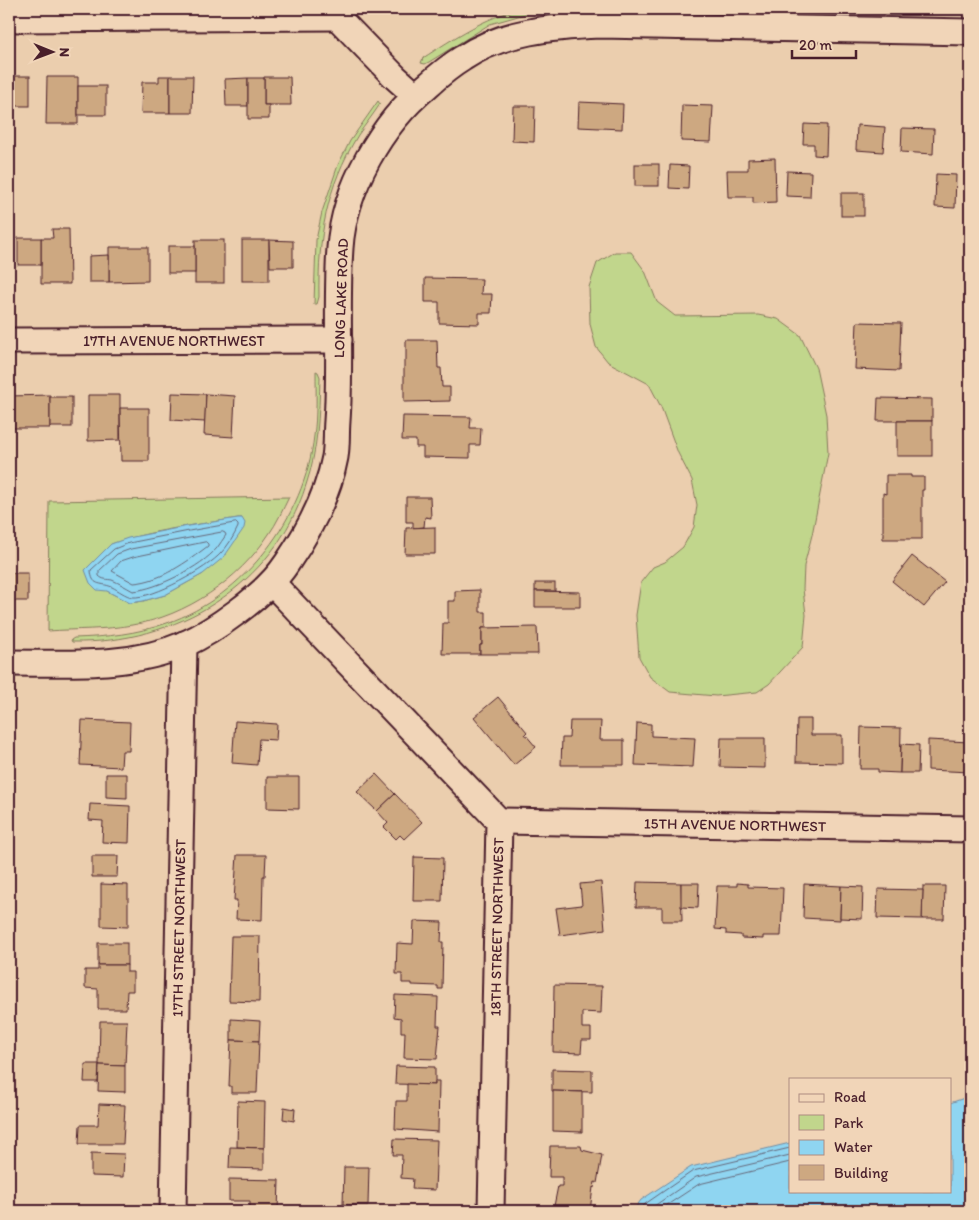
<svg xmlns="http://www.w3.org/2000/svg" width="979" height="1220" font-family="Itim,sans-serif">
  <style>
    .green { fill: #c1d68c; stroke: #867a5c; fill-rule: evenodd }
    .water { fill: #8fd5f1; stroke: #738ca2 }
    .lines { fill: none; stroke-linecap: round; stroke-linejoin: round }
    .shore { stroke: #66687a; stroke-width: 1 }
    .building { fill: #cda881; stroke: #4a1f2b }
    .minor-casing { stroke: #4a1f2b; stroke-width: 29 }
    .minor { stroke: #f1d5b8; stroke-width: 25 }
    .labels { text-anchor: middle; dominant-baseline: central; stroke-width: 4; stroke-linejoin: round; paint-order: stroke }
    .street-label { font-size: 15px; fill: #4a1f2b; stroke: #f1d5b8 }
  </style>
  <rect width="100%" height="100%" fill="#ebceae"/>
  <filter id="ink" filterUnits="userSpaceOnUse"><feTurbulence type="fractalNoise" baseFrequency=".02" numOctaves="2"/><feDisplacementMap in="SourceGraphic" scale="10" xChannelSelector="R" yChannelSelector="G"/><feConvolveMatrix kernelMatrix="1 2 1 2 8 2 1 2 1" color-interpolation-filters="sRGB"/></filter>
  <g filter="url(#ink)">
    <g class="green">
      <path d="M521 9H543L490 24 429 62 425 64 421 63 423 58C454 38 485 17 521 9Z"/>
      <path d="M378 101 380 104C373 115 365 125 358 135 326 188 318 237 319 297L317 304H314L316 240 322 212 338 165 350 141Z"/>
      <path d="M615 252H631L645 271 657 302 675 316 758 315 778 319 800 335 816 368 826 415 828 453 812 535 804 566 803 589 806 615 803 647 769 684 757 692 716 696 670 692 650 677 639 657 636 615 641 582 653 567 665 562 683 547 694 527 697 505 692 480 678 453 661 407 649 384 608 362 596 347 590 324 589 287 597 263Z"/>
      <path d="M316 371 318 372 320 377C319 414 318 450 306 485 274 587 175 644 72 642L71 640 74 638C106 637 137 634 167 623 245 596 305 517 314 436 317 415 316 393 316 371Z"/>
      <path d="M289 497C283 509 277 523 269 534 239 580 186 616 132 625 105 630 76 629 48 631L49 501ZM238 518H242L203 574 165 595 143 601 130 603 107 591 111 544C152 530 196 525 238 518Z"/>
    </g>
    <g class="water">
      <path d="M238 518H242L245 523 244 528 224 557 203 574 165 595 143 601 130 603 107 591 97 590 90 583 85 570 111 544 128 538 188 526Z"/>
      <path d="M970 1096V1211H633L641 1200 691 1167 790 1143V1191H950V1103Z"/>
    </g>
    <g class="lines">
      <g class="shore">
        <path d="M236 523 238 525V527C234 536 228 546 221 553 208 568 153 599 132 597 126 596 118 590 112 587 100 582 92 587 91 570L114 549 129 543 189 531Z"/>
        <path d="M223 532 225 533 226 535C223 539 220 544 217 548 201 567 157 589 133 591 126 587 119 583 112 580 107 579 103 580 99 576V571L117 554 131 549Z"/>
        <path d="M206 542 208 544V546C187 562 161 581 134 583L112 571 121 561 133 557Z"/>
        <path d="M639 1211 645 1204 693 1171 790 1148"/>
        <path d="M647 1211 696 1177 790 1155"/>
        <path d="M658 1211 699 1184 790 1162"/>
      </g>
    </g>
    <g class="building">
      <rect x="9" y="76" width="21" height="30"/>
      <path d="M159 76H170V113H141L142 82H159Z"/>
      <path d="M170 76H193L192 113H170Z"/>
      <path d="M47 77H78V124H46Z"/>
      <path d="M264 77H290L291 105H264Z"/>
      <path d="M248 78V106H226L225 79Z"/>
      <path d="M248 78H264V105H269V119H248Z"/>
      <rect x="78" y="86" width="28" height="29"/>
      <path d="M579 102 623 104 622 129 578 127Z"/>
      <path d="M682 105 713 106 711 142 681 141Z"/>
      <path d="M513 106H535L534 142 512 141Z"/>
      <path d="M804 124 827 125 826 156 814 155V144H803Z"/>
      <path d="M857 125 885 127 883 152 856 150Z"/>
      <path d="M902 128 934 129 933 154 901 152Z"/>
      <path d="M775 158 776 202 753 203V197H728L727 170H748V159Z"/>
      <rect x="635" y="164" width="24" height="22"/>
      <path d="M670 165 689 166 688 189 669 188Z"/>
      <path d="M787 171 811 172 810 197 786 196Z"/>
      <path d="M936 174 956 175 955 208 935 207Z"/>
      <rect x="841" y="193" width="23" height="23"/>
      <path d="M52 229H69L70 284H41V238H53Z"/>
      <rect x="18" y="238" width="23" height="27"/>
      <rect x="195" y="240" width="29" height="43"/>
      <rect x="242" y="240" width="27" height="41"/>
      <path d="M269 240 293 241V267H270Z"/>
      <rect x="168" y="246" width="27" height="27"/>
      <path d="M109 247H148V281L109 282Z"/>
      <path d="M109 255V282H89V256Z"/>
      <path d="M425 278 482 279 481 294H492L491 313H479V324L439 323V302H425Z"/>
      <path d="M857 322 901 323 899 371 855 369Z"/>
      <path d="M406 340H437L438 368H441L442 387H450V401L404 402V360H406Z"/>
      <path d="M172 393 206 394 205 422 171 420Z"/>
      <path d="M206 394 235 396 233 437 204 435Z"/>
      <path d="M50 395V428H9V396Z"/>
      <path d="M88 395H120V440L88 441Z"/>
      <rect x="50" y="397" width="22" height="30"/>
      <path d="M878 398 932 399V421H877Z"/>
      <path d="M120 408H149V461H121Z"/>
      <path d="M403 416 471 417 470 428H481L480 445H470V458L423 457V447H416V440H402Z"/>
      <rect x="897" y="421" width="35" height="35"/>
      <path d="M886 475H911V477H924V490H922V539H883V493L886 494Z"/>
      <path d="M406 497H430L431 518 425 517 424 527 413 528V522H406Z"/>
      <path d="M435 527V554H405L406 528Z"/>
      <path d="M912 556 945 582 924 607 892 581Z"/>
      <rect x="9" y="573" width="19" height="28"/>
      <rect x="535" y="583" width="20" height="8"/>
      <path d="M480 590V612H486V628H482V645H480V654H442L443 623H448V601H455V591Z"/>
      <path d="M535 591 580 592V607H535Z"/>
      <path d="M537 627 538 654H480V645H482V628Z"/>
      <path d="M498 697 527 732 525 734 536 747 514 765 474 717Z"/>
      <path d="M797 719H811V735H842V763L796 762Z"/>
      <path d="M82 720 130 722 129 751H122L121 767 80 765Z"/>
      <path d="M235 721 277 724 276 740 259 739 257 765 232 763Z"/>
      <path d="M570 721H601L600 740H624V765H561L562 738H569Z"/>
      <path d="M637 723 651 724V736L695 738 693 767 635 765Z"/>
      <path d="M861 727 901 728 900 773 878 772V769H860Z"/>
      <path d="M721 738H765V768L720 767Z"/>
      <path d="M928 740 970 742V772L928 770Z"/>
      <path d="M901 744 919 745 918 773H900Z"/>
      <path d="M106 774H127V798L106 797Z"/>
      <path d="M376 774 395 794 377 811 357 792Z"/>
      <path d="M267 777H299V809L267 808Z"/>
      <path d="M395 794 422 822 404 839 400 835 396 839 384 827 388 823 377 811Z"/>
      <path d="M90 804 130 806 129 843 102 842 103 821 89 820Z"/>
      <path d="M237 855H266L265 876H263L262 920 236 919 237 900H234Z"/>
      <path d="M92 856H118L117 877H92Z"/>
      <path d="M414 857 443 858 442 901H413Z"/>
      <path d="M601 882 605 929 560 935 556 908 582 905 580 884Z"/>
      <path d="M637 882 681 883 682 921H662V907H636Z"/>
      <path d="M681 883H699L698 908 681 907Z"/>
      <path d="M737 883 748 884V887L783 888 781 936H763V939L741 938V935L726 934V930L715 929 717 886H737Z"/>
      <path d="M101 884 128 885V927L101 926Z"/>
      <path d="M804 884 841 886 840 920 803 918Z"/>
      <path d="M841 886 863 887 862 919 840 918Z"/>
      <path d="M923 886H945L944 919H922Z"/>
      <path d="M966 888H970V917H965Z"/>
      <path d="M878 889 923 890 922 919 877 918Z"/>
      <path d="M414 921 442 922 441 942H443L442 989H438V986L412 985V983H402V974H396L397 943 413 944Z"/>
      <path d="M231 936H260L259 1002 229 1001Z"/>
      <rect x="98" y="943" width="29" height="22"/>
      <path d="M98 965H127V972H133V991H127L126 1009H98V989L85 988V970H98Z"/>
      <path d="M554 985 602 986 601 1013 582 1012V1028H591V1040H582L581 1053 553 1052Z"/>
      <path d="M395 995 438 997 437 1026H440L437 1059 404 1058 405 1032H401V1018L394 1017Z"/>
      <path d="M231 1019 260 1021 259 1041 231 1040Z"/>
      <path d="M100 1021H127L125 1066 99 1065Z"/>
      <path d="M231 1040 259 1041 257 1093H231V1086H229Z"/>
      <path d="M85 1064H99L98 1082H84Z"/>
      <path d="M99 1065 125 1066V1092L98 1091Z"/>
      <path d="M396 1066 435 1067V1085L395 1084Z"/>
      <path d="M552 1069 592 1070V1092L552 1091Z"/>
      <path d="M435 1081H439L438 1132 395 1129 396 1101H407V1084L435 1085Z"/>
      <path d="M553 1091 582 1092V1132L553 1131Z"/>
      <path d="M238 1101 265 1102 264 1148 237 1147Z"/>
      <path d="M99 1104 125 1105 123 1144H79L80 1125H98Z"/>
      <path d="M284 1107 295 1109 294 1121 283 1119Z"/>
      <path d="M394 1139 437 1140 435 1190 412 1189 413 1179 401 1178 402 1155H393Z"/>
      <path d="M550 1146H581L582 1150 602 1155 597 1183 595 1182 594 1188 593 1187 590 1211H553L558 1186H562V1177H549Z"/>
      <path d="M230 1147 264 1148V1169L229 1168Z"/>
      <path d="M91 1153 124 1154 123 1177 91 1176Z"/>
      <path d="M344 1167H369L368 1205H343Z"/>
      <path d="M229 1179 279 1180 278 1211H250V1201H229Z"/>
    </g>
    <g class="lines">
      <defs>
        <g id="minor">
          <path d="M337 9V17L395 77 415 95"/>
          <path d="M9 19 337 17"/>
          <path d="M9 341 339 340"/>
          <path d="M272 583 499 821 491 1211"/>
          <path d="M9 663C67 663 130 668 185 644 203 636 221 624 237 612 256 598 274 583 287 563 309 531 328 495 335 457 337 445 336 433 337 421 341 363 336 305 340 248 344 188 382 123 427 86 438 76 450 66 463 58 503 31 553 27 600 25L970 32"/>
          <path d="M499 821 970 829"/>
          <path d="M173 1211 184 644"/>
        </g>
      </defs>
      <use href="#minor" class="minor-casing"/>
      <use href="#minor" class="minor"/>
    </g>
  </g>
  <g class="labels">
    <g class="street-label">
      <text transform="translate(341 298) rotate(-88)">LONG LAKE ROAD</text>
      <text x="174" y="341">17TH AVENUE NORTHWEST</text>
      <text transform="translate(735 825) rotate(1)">15TH AVENUE NORTHWEST</text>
      <text transform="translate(497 927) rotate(-89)">18TH STREET NORTHWEST</text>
      <text transform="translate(179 928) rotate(-89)">17TH STREET NORTHWEST</text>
    </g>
  </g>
  <rect width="979" height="1220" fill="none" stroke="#f1d5b8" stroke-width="30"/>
  <rect x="15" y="15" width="949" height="1190" fill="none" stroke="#4a1f2b" stroke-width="2" filter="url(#ink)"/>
  <rect x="789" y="1078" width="162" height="115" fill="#f1d5b8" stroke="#ae8c80"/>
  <rect x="799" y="1094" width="25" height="8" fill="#f1d5b8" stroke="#ae8c80"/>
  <text x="834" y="1102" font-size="15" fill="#4a1f2b">Road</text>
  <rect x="799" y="1115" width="25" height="15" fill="#c1d68c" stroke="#ae8c80"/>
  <text x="834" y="1128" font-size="15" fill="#4a1f2b">Park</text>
  <rect x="799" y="1140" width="25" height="15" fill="#8fd5f1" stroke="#ae8c80"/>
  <text x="834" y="1152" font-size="15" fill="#4a1f2b">Water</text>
  <rect x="799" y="1165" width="25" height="15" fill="#cda881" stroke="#ae8c80"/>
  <text x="834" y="1178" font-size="15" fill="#4a1f2b">Building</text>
  <g transform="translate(52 52) rotate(91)" stroke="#f1d5b8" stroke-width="4" paint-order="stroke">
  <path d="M0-4L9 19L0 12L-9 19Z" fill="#4a1f2b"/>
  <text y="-8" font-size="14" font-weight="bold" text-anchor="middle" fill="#4a1f2b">N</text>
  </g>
  <path d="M792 50v8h64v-8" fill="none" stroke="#4a1f2b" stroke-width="2.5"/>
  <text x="799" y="50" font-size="15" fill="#4a1f2b" stroke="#f1d5b8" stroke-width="4" paint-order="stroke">20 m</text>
</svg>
